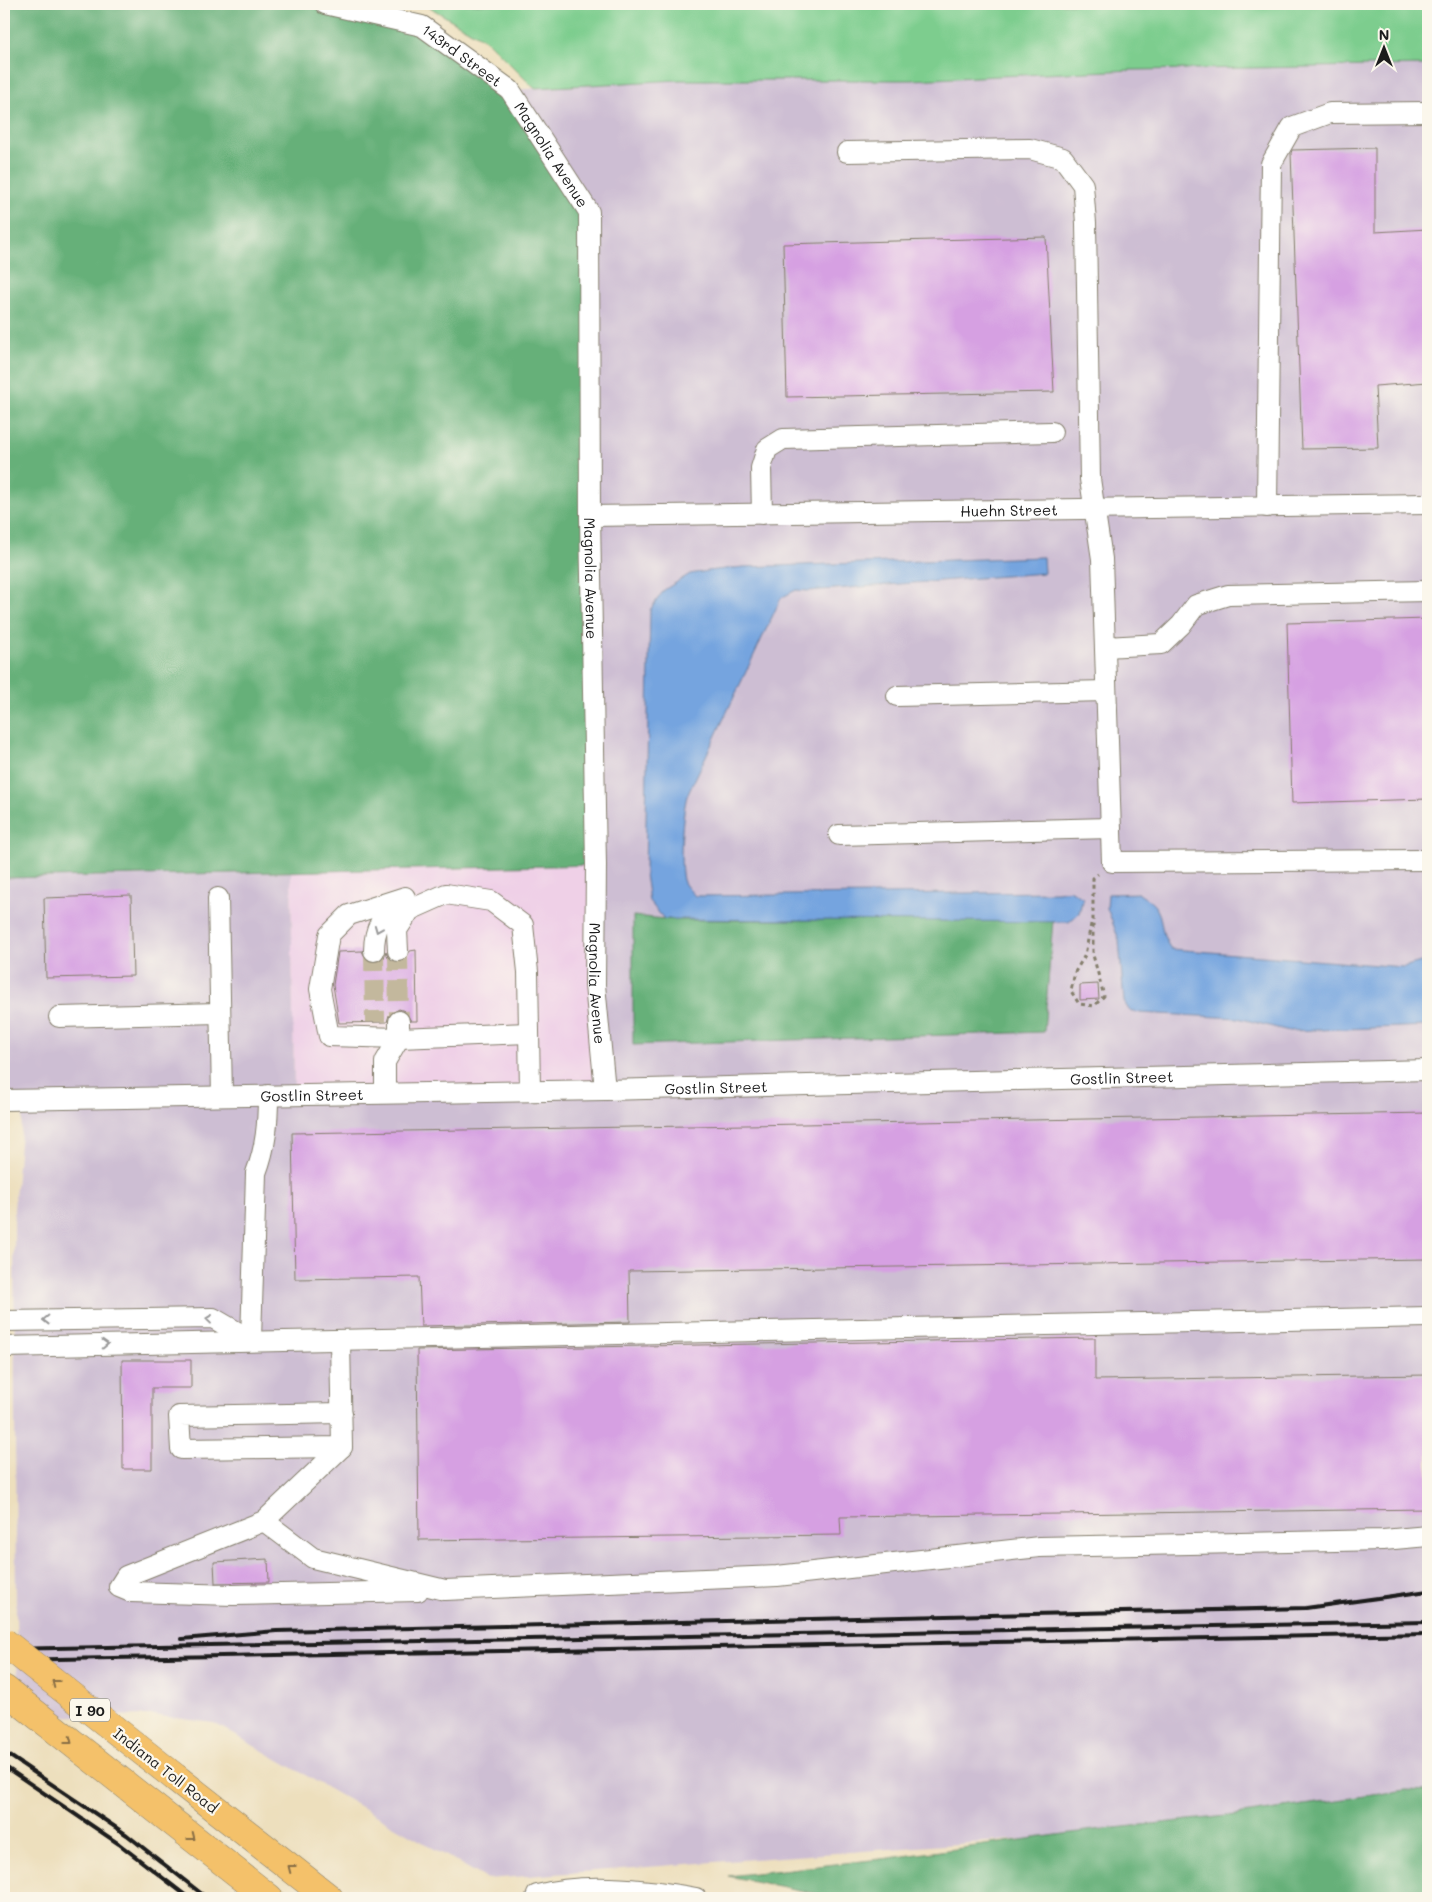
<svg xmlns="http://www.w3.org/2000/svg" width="1432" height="1902" font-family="Mali,sans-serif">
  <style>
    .built { fill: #efd0e7 }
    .industrial { fill: #cdbed3 }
    .green { fill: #7dcd8e; stroke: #4c7455 }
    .forest { fill: #66b079; stroke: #41664a }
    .water { fill: #75a4df; stroke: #48607e }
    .building { fill: #d6a0e2 }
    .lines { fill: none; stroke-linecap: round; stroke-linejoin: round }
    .minor-tunnel { stroke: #c3b89d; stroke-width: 20; stroke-dasharray: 20 10; stroke-linecap: butt }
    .minor-casing { stroke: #847e6c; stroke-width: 22 }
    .highway-casing { stroke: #847e6c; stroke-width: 29 }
    .path { stroke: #847e6c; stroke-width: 3; stroke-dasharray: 4 4; stroke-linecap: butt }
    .minor { stroke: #fff; stroke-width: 20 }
    .highway { stroke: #f4c16b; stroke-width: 28 }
    .rail { stroke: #1c1c1c; stroke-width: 4 }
    .highway-bridge-casing { stroke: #847e6c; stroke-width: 29; stroke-linecap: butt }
    .highway-bridge { stroke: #f4c16b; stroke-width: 28 }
    .oneway { stroke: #999 }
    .oneway2 { stroke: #886e44 }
    .labels { text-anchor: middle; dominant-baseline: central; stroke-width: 4.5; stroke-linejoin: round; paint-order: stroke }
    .shield { fill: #fbf7ec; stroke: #5f5e5a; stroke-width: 1 }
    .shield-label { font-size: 14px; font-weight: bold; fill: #1c1c1c }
    .street-label { font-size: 15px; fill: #1c1c1c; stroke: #fbf7ec }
  </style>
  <rect width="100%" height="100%" fill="#fbf7ec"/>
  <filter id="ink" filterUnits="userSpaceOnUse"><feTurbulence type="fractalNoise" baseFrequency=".02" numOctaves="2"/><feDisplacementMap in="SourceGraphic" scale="10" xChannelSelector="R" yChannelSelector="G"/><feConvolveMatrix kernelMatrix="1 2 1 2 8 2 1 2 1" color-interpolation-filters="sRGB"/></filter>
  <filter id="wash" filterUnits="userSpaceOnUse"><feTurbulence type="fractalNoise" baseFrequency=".0096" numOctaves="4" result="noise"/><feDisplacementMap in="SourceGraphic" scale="20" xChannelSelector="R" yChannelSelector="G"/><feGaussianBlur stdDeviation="1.12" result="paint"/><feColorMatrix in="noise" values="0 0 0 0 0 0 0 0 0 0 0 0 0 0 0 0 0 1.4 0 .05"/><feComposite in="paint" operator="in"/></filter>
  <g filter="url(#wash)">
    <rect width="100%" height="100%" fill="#eddfbd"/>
    <path class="built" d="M596 865 605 1090 294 1095 291 872Z"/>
    <path class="industrial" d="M1428 65V1809L487 1879 214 1723 153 1715 19 1717 16 1617 14 1209 24 1100H4V878L291 872 294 1095 605 1089 596 865 510 90 678 80H910L1132 70Z"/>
    <path class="green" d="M424 4H1428V65L1132 70 910 80H678L534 88 487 41Z"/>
    <g class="forest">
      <path d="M4 4H325L422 26 510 90 589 212 596 865 4 878Z"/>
      <path d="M633 916 676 920H1053L1044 1032 633 1045Z"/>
      <path d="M1406 1790 1428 1791V1898H839L728 1876 889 1858 1086 1831 1236 1815Z"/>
    </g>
    <g class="water">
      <path d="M1043 557 1044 573 808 591 796 590 781 598 687 796C682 814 679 861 683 880 685 886 691 891 695 896L1058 892 1070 890 1083 898 1079 913 1069 922 664 919 649 901 645 874 650 610 664 590 690 574 708 571 743 567Z"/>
      <path d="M1138 893C1143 897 1150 900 1154 905 1165 918 1158 932 1171 949L1403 967 1428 960V1026L1289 1031 1238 1018 1140 1013 1129 1010 1124 1002 1119 940 1107 908 1108 894Z"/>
    </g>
    <g id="blocks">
      <g class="building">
        <path d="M1375 148V232L1428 229V382L1375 386 1378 448 1302 449 1291 153 1292 150Z"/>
        <path d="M1046 237 1054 392 787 397 783 244Z"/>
        <path d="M1428 619V799L1292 803 1287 623Z"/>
        <path d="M131 895 133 976 46 978 44 898Z"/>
        <path d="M416 950 417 1021H411L405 1011 399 1009 389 1015 387 1022 339 1023 333 985 338 952 362 951 367 961 374 963 384 958 386 951 388 958 398 963 405 961 410 951Z"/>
        <path d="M1098 984 1099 999 1080 1000V985Z"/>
        <path d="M1428 1113V1259L629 1271 630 1322 421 1326 419 1277 295 1279 292 1133Z"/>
        <path d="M1095 1338V1380L1428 1375V1509L840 1517 841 1535 419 1540 417 1350Z"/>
        <path d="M122 1360H191V1388H152V1469H123Z"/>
        <path d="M268 1559 269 1582 215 1583 214 1562Z"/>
      </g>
    </g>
  </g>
  <g filter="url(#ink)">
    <use href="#blocks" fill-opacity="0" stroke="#847e6c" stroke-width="1"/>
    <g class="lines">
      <g class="minor-tunnel">
        <path d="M374 951 375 1022"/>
        <path d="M398 951 399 1021"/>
      </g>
      <defs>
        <g id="minor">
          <path id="s1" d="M325 4 422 26 510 90 589 212 590 516 596 865 595 985 605 1090"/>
          <path d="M847 152 1030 149 1063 158 1083 185 1086 223 1090 479 1102 559 1112 862 1428 860"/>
          <path d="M1267 507 1271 164 1292 127 1330 113 1428 112"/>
          <path d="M762 514 761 468 767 449 783 439 1052 432"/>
          <path id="s2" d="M590 516 1428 504"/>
          <path d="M1105 647 1161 644 1181 625 1196 605 1228 595 1428 591"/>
          <path d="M897 696 1106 691"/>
          <path d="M839 835 1111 828"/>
          <path d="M405 897 349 915 329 935 320 989 329 1036 399 1038 528 1033"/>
          <path d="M218 898 222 1096"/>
          <path d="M374 951C374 926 382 917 400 901"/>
          <path d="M398 951 397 930 410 910 446 894 491 901 523 925 528 972 530 1091"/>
          <path d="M59 1017 219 1013"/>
          <path d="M385 1093V1062L399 1038V1021"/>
          <path id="s3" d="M4 1100 605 1090 1428 1070"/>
          <path d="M4 1321 213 1318 251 1340"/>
          <path d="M251 1340 256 1173C266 1147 268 1123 268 1095"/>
          <path d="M340 1340 342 1447 181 1449 179 1416 342 1413"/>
          <path d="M4 1347 1428 1317"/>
          <path d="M342 1447 264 1521 126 1576 119 1587 131 1592 233 1595 418 1591"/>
          <path d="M264 1521 313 1558 445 1590 777 1576 1039 1547 1383 1540 1428 1536"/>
          <path d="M536 1898 537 1895C583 1882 648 1889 696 1898"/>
        </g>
        <g id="highway">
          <path d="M4 1689 269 1898"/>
          <path d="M176 1778 329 1898"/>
        </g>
      </defs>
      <use href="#minor" class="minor-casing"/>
      <use href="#highway" class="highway-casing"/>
      <path class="path" d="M1091 924 1085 955 1075 972 1071 991 1079 1004 1094 1006 1104 996 1093 955V878L1098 874"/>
      <use href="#minor" class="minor"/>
      <use href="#highway" class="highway"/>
      <g class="rail">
        <path d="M182 1639 276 1631 1306 1608 1428 1591"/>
        <path d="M4 1649 1428 1622"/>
        <path d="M4 1660 1428 1634"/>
        <path d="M4 1752 127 1835 207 1898"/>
        <path d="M4 1766 119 1844 189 1898"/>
      </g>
      <defs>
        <path id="highway-bridge" d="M4 1642 176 1778"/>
      </defs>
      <use href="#highway-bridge" class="highway-bridge-casing"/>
      <use href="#highway-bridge" class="highway-bridge"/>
    </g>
    <defs><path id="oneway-chevron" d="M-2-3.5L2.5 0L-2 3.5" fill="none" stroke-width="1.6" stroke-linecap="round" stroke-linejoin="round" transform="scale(1.25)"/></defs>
    <g class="oneway">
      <use href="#oneway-chevron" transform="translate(378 929) rotate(112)"/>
      <use href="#oneway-chevron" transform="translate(209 1319) rotate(-173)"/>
      <use href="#oneway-chevron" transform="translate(46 1320) rotate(179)"/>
      <use href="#oneway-chevron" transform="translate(105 1344) rotate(-2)"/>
    </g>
    <g class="oneway2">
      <use href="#oneway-chevron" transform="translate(55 1683) rotate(-142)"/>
      <use href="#oneway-chevron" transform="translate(69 1741) rotate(38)"/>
      <use href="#oneway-chevron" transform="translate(192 1837) rotate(38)"/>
      <use href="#oneway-chevron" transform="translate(291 1868) rotate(-142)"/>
    </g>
  </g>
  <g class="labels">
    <rect class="shield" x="70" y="1698.5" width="40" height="23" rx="4"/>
    <g class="shield-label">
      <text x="90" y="1710">I 90</text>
    </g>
    <g class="street-label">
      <text stroke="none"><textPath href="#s1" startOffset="149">143rd Street</textPath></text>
      <text stroke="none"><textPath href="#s1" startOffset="285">Magnolia Avenue</textPath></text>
      <text stroke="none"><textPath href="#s2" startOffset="419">Huehn Street</textPath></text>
      <text stroke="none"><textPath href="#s1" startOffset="720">Magnolia Avenue</textPath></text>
      <text stroke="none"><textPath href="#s1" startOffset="1125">Magnolia Avenue</textPath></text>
      <text stroke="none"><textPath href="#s3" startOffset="1118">Gostlin Street</textPath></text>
      <text stroke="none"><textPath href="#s3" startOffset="712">Gostlin Street</textPath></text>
      <text stroke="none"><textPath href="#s3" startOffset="308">Gostlin Street</textPath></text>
      <text transform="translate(166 1770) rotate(38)">Indiana Toll Road</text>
    </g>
  </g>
  <rect width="1432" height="1902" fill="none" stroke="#fbf7ec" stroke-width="20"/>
  <g transform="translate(1384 48)" stroke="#fbf7ec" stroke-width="4" paint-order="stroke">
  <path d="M0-4L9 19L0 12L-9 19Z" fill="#1c1c1c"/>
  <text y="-8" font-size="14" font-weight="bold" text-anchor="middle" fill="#1c1c1c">N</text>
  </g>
</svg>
